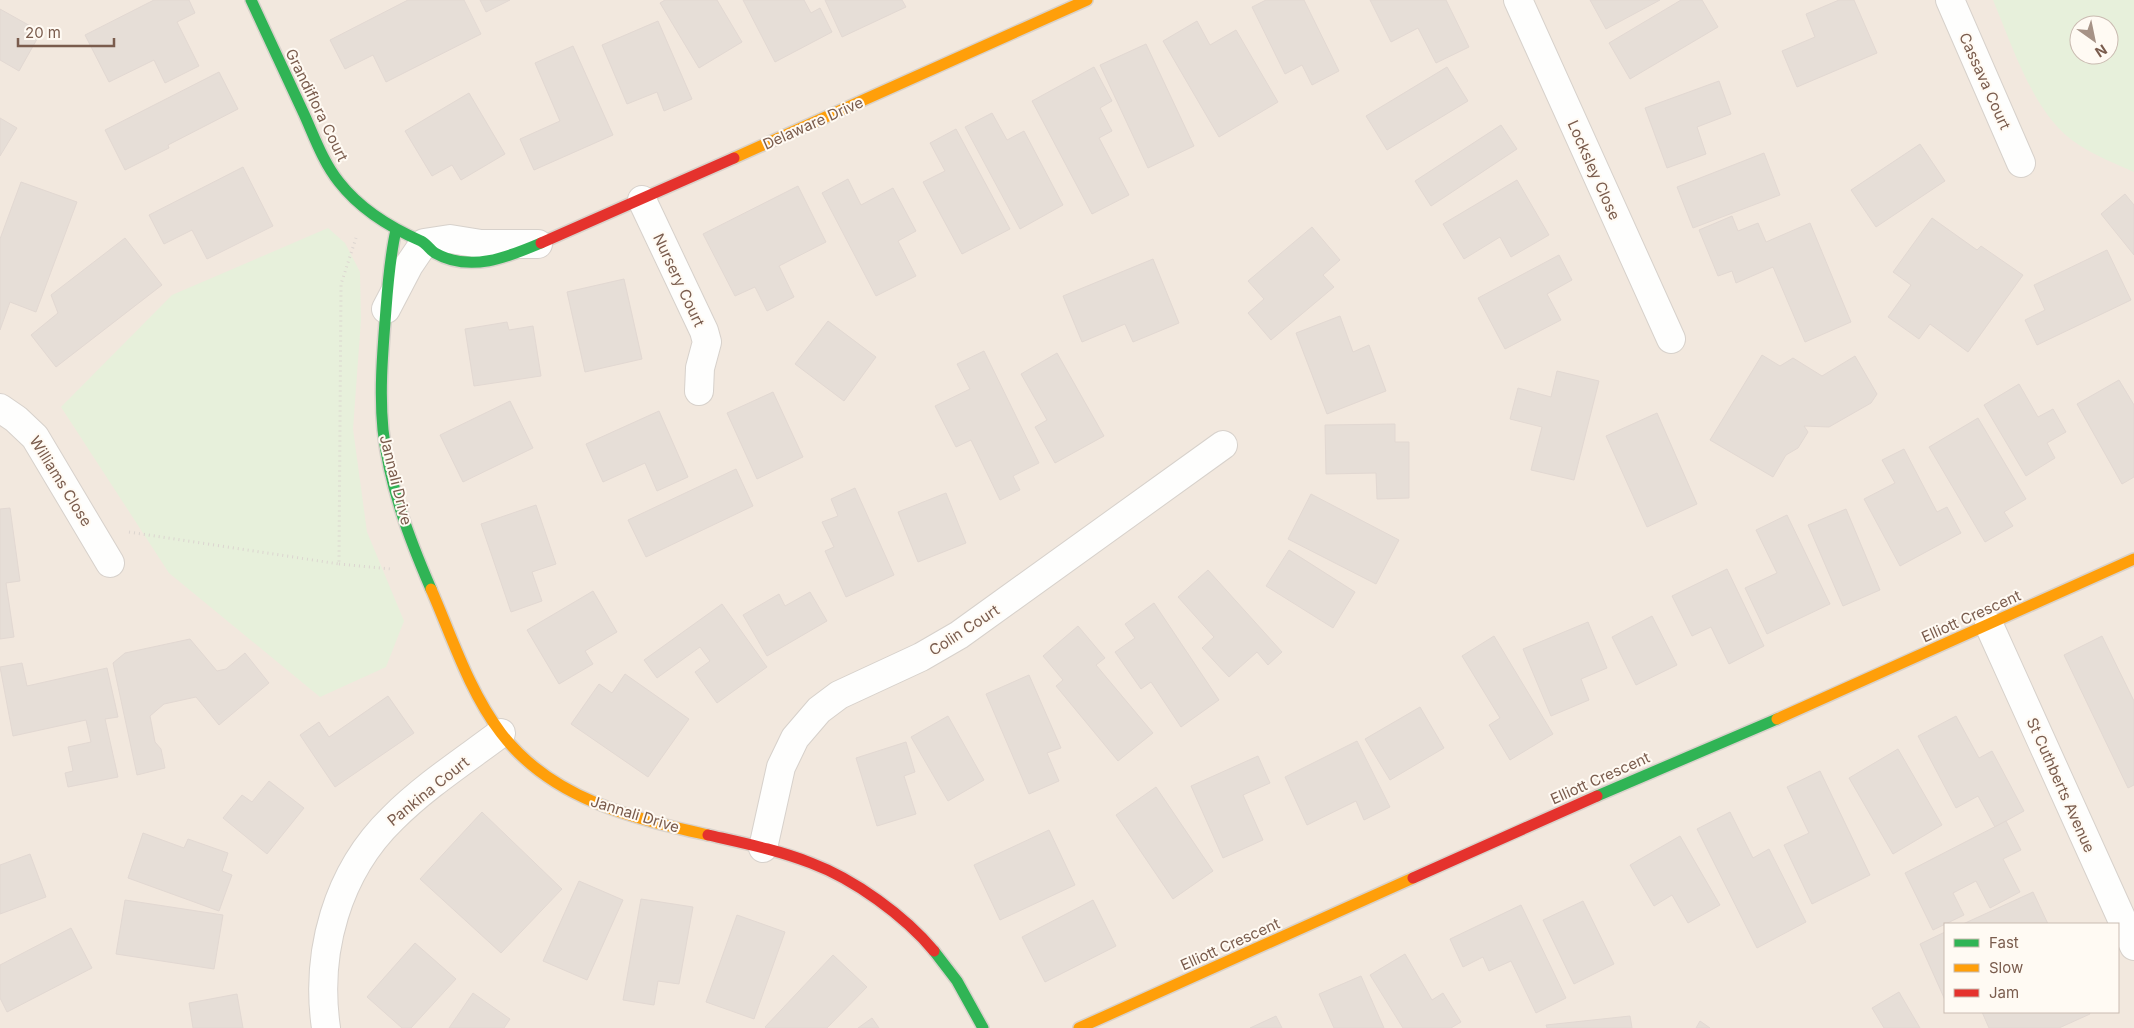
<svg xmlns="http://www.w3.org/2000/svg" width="2134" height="1028" font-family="Inter,sans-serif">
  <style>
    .residential { fill: #f2e8de; fill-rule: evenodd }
    .green { fill: #e7f0db; fill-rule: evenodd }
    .building { fill: #e6ded7; stroke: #e2d8d2 }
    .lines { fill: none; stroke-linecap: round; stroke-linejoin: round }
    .street-casing { stroke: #d7d1cb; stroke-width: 30 }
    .fast-casing { stroke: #d9d2cb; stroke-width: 14 }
    .slow-casing { stroke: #d9d2cb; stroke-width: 14 }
    .jam-casing { stroke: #d9d2cb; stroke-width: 14 }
    .path { stroke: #dcd5d0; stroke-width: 3; stroke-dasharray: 1 4; stroke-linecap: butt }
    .street { stroke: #fefefd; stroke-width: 28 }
    .fast { stroke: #30b455; stroke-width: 11 }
    .slow { stroke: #ff9f0a; stroke-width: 11 }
    .jam { stroke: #e5322d; stroke-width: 11 }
    .labels { text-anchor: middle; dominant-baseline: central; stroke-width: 4; stroke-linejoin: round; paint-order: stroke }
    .street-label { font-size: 15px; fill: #7a5c4d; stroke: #fffaf3 }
  </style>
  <rect width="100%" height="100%" fill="#f9f5f0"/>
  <path class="residential" d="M0 0H2134V1028H0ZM2079 25H2109V55H2079ZM1945 924H2118V1012H1945Z"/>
  <g class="green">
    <path d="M1993 0H2134V172C2116 164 2096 156 2079 145 2034 117 2013 47 1993 0ZM2079 25H2109V55H2079Z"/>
    <path d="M328 228 345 243 360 272 361 320 353 429 367 532 404 621 386 667 320 697 169 573 61 407 172 295Z"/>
  </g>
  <g class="building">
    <path d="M154 0H189L195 13 177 22 199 66 165 83 154 60 109 82 85 35Z"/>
    <path d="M408 0H464L481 34 386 82 373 55 345 69 330 40Z"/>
    <path d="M480 0H510L486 12Z"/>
    <path d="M665 0H717L742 42 699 68 660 3Z"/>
    <path d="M743 0H804L811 13 820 8 832 32 775 62Z"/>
    <path d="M825 0H902L906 7 842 37Z"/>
    <path d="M1266 0H1304L1339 71 1312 85 1302 65 1285 74 1252 7Z"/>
    <path d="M1370 0H1446L1469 47 1436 63 1418 28 1391 42Z"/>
    <path d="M1590 0H1660L1606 29Z"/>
    <path d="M1681 0H1702L1718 27 1630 79 1609 43Z"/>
    <path d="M1839 0H1854L1877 53 1797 87 1782 51 1815 37 1806 14Z"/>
    <path d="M0 9 41 32 19 71 0 60Z"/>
    <path d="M658 21 692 99 664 111 657 92 627 104 602 45Z"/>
    <path d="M1197 21 1210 45 1236 30 1278 102 1219 137 1163 41Z"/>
    <path d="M1146 44 1194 146 1148 168 1100 65Z"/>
    <path d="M573 46 613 135 534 170 520 139 560 121 535 63Z"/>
    <path d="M1094 67 1112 101 1100 108 1112 131 1099 138 1129 195 1092 214 1032 101Z"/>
    <path d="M1447 67 1468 101 1387 150 1366 116Z"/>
    <path d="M219 72 238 109 168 145 169 148 125 170 105 130Z"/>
    <path d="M1719 81 1731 114 1697 127 1706 154 1667 168 1645 108Z"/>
    <path d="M469 93 505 154 461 180 452 165 432 176 405 131Z"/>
    <path d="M992 113 1007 140 1024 131 1063 205 1020 229 965 127Z"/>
    <path d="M0 118 17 128 0 156Z"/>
    <path d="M1501 125 1517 149 1431 206 1415 181Z"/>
    <path d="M956 129 1010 229 962 254 923 182 945 171 930 143Z"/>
    <path d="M1920 144 1945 181 1876 227 1851 190Z"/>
    <path d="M1764 153 1780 195 1693 228 1677 187Z"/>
    <path d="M243 167 273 226 207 259 192 230 164 244 149 215Z"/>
    <path d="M848 179 861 205 893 188 916 231 898 241 916 276 876 296 822 193Z"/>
    <path d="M1517 180 1549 235 1511 257 1500 237 1464 259 1443 224Z"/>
    <path d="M21 182 77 202 36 312 10 302 0 330V239Z"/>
    <path d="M798 186 826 242 779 266 794 297 767 311 755 287 735 296 703 234Z"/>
    <path d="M2125 194 2134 205V255L2101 214Z"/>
    <path d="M1732 216 1738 231 1758 223 1766 242 1810 223 1851 322 1805 342 1773 267 1736 283 1732 271 1718 276 1699 230Z"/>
    <path d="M1932 218 1977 250 1981 246 2023 275 1968 352 1930 324 1919 339 1888 317 1911 285 1893 272Z"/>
    <path d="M1312 227 1340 260 1323 275 1334 287 1271 340 1248 313 1264 299 1248 281Z"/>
    <path d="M125 238 162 285 56 367 31 335 58 313 51 295Z"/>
    <path d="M2107 250 2131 300 2037 345 2025 320 2045 310 2034 285Z"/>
    <path d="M1559 255 1572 280 1547 294 1561 320 1505 349 1478 298Z"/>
    <path d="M1153 259 1179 323 1133 342 1125 324 1082 342 1063 296Z"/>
    <path d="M624 279 642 359 585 372 567 292Z"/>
    <path d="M1340 316 1353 352 1369 345 1386 391 1327 414 1296 333Z"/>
    <path d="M828 321 876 357 844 401 795 364Z"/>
    <path d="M507 322 509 330 533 326 541 376 474 386 465 329Z"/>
    <path d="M984 351 1039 463 1013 476 1020 490 1000 500 971 440 956 447 935 406 970 389 957 364Z"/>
    <path d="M1057 353 1104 436 1055 463 1035 427 1047 420 1021 374Z"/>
    <path d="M1762 355 1780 366 1793 358 1822 376 1855 356 1877 394 1871 403 1829 427 1804 426 1808 432 1798 448 1786 455 1773 477 1710 440Z"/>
    <path d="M1557 371 1599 381 1574 480 1531 470 1542 427 1510 419 1518 388 1551 397Z"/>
    <path d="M2119 380 2134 405V477L2122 484 2077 404Z"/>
    <path d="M2019 384 2038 417 2053 409 2066 432 2047 443 2055 458 2026 476 1984 405Z"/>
    <path d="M773 392 803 457 757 479 727 413Z"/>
    <path d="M510 401 533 448 463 482 440 435Z"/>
    <path d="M659 411 688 477 657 491 645 463 603 482 586 444Z"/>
    <path d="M1657 413 1697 504 1647 527 1606 436Z"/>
    <path d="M1978 418 2026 499 2004 512 2013 526 1985 542 1929 447Z"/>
    <path d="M1395 424V442H1409V498L1377 499 1376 473 1326 474 1325 425Z"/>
    <path d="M1904 449 1937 512 1947 507 1961 533 1900 566 1864 499 1895 483 1882 460Z"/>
    <path d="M736 469 753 506 646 557 628 520Z"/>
    <path d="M855 488 894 575 846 597 825 551 834 547 822 522 838 516 831 499Z"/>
    <path d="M946 493 966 543 918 562 898 512Z"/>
    <path d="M1311 494 1399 540 1376 584 1288 539Z"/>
    <path d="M536 505 556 564 532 572 542 601 511 612 481 524Z"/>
    <path d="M10 508 20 581 6 583 14 637 0 639V509Z"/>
    <path d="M1846 509 1880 590 1843 606 1808 525Z"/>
    <path d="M1787 515 1830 604 1767 634 1745 588 1777 573 1756 530Z"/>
    <path d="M1289 550 1355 592 1333 628 1266 586Z"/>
    <path d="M1727 569 1764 646 1729 664 1711 627 1692 636 1672 596Z"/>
    <path d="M1208 570 1282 652 1268 665 1257 652 1229 677 1202 648 1214 637 1178 597Z"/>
    <path d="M593 591 617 632 585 651 593 664 559 684 527 630Z"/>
    <path d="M810 592 827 621 767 656 743 615 779 594 785 606Z"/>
    <path d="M1154 603 1219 700 1181 727 1151 682 1141 689 1115 652 1135 638 1125 624Z"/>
    <path d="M722 604 767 667 717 703 695 672 710 661 700 647 657 678 644 660Z"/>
    <path d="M1652 616 1677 665 1636 685 1612 637Z"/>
    <path d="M1588 622 1607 668 1581 679 1589 700 1551 716 1523 649Z"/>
    <path d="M1078 626 1105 658 1096 665 1153 733 1118 761 1056 686 1063 680 1043 656Z"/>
    <path d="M1494 636 1553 734 1510 760 1489 725 1500 718 1462 656Z"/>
    <path d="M2102 636 2134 701V785L2128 788 2064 655Z"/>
    <path d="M190 639 217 671 226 669 245 653 269 683 219 725 196 697 164 704 150 716 155 742 161 749 165 768 137 775 113 663 125 653Z"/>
    <path d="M22 663 27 686 107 668 118 717 105 719 118 777 68 787 65 773 73 771 68 747 91 742 86 720 13 736 0 667Z"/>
    <path d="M625 674 689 719 648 777 571 724 599 684 612 693Z"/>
    <path d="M1029 675 1061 748 1047 753 1059 781 1029 794 986 694Z"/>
    <path d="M388 696 414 733 335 787 300 735 319 722 329 737Z"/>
    <path d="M1420 707 1444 748 1390 780 1365 739Z"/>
    <path d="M948 716 984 780 948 801 911 737Z"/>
    <path d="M1956 716 1979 758 1992 751 2024 811 1995 827 1978 796 1956 808 1918 736Z"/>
    <path d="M1357 741 1390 807 1364 820 1356 801 1307 825 1285 777Z"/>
    <path d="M906 742 915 772 904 776 916 814 877 826 856 758Z"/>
    <path d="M1898 749 1942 825 1893 854 1849 778Z"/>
    <path d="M1258 756 1270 783 1243 795 1263 840 1223 858 1191 786Z"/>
    <path d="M1820 771 1870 875 1812 904 1784 845 1809 833 1787 787Z"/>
    <path d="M269 781 304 808 267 854 223 818 242 795 252 802Z"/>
    <path d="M1156 787 1213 871 1173 899 1116 815Z"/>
    <path d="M482 812 562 889 501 953 420 879Z"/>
    <path d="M1730 812 1753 858 1769 849 1806 922 1757 948 1697 829Z"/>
    <path d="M2006 821 2021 850 2003 859 2020 892 1990 908 1976 881 1953 893 1964 915 1933 930 1905 873Z"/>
    <path d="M1049 830 1075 885 1000 920 974 865Z"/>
    <path d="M143 833 184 848 188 839 228 853 222 871 232 875 219 911 128 878Z"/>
    <path d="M1680 836 1720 905 1688 923 1672 895 1654 906 1630 865Z"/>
    <path d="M30 854 46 897 0 914V865Z"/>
    <path d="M579 881 623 900 587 980 543 961Z"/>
    <path d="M2033 892 2048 924H1963Z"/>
    <path d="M641 899 693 907 679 984 658 981 654 1005 623 1000Z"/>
    <path d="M125 900 223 915 214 969 116 954Z"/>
    <path d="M1093 900 1116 946 1045 982 1022 937Z"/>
    <path d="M1583 901 1614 964 1574 984 1543 920Z"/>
    <path d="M1521 905 1566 998 1536 1013 1511 961 1489 971 1483 957 1463 967 1450 939Z"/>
    <path d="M737 915 785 932 754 1019 706 1002Z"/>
    <path d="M71 928 92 968 7 1012 0 998V965Z"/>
    <path d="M1945 932V1000L1920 944Z"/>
    <path d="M415 943 456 979 411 1028H402L367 997Z"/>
    <path d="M1405 954 1432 1000 1443 993 1461 1022 1451 1028H1403L1370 975Z"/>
    <path d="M833 955 867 987 827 1028H766L765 1027Z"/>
    <path d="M1361 976 1384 1028H1334L1319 994Z"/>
    <path d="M1899 992 1920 1028H1884L1872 1008Z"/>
    <path d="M473 993 510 1019 504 1028H449Z"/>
    <path d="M237 994 243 1028H193L189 1003Z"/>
    <path d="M1982 1012H2089L2090 1014 2059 1028H1989Z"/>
    <path d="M1276 1016 1282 1028H1250Z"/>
    <path d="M1630 1016 1632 1028H1547L1546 1025Z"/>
    <path d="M872 1018 879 1028H858Z"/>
    <path d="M1700 1021 1710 1028H1696Z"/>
  </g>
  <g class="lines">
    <defs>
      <g id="street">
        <path d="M1518 0 1671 339"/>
        <path d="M1950 0 2021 163"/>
        <path d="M642 200 704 331 707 342 700 368 699 391"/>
        <path d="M386 309 409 265 424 243 450 239 481 244H538"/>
        <path d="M0 408 16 419 35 437 110 563"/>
        <path d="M1989 625 2134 946"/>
        <path d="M763 848 781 767 795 738 819 710 839 695 921 657 959 635 1223 445"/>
        <path d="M326 1028C315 952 337 872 393 818 425 786 465 760 501 733"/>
      </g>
      <g id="fast">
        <path d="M251 0C269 38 286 76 304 114 314 136 323 162 339 182 360 209 389 227 421 241 427 244 430 250 435 253 470 273 508 257 541 243"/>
        <path d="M396 230C390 256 388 282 386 309 383 349 379 389 383 430 389 485 409 538 431 589"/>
        <path d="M1597 796 1777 719"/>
        <path d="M934 951 957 981 983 1028"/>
      </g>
      <g id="slow">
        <path d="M734 158 1087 0"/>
        <path d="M431 589C452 637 469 691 501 733 551 799 632 818 708 835"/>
        <path d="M1777 719 2134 559"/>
        <path d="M1079 1028 1413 878"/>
      </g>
      <g id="jam">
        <path d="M541 243 734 158"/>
        <path d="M708 835C743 843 778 850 811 863 854 879 905 916 934 951"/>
        <path d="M1413 878 1597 796"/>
      </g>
    </defs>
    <use href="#street" class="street-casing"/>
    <use href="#fast" class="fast-casing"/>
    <use href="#slow" class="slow-casing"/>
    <use href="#jam" class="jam-casing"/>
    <g class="path">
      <path d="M129 532 339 564 341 284 356 238"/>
      <path d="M339 564 391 569"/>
    </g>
    <use href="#street" class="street"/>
    <use href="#fast" class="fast"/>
    <use href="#slow" class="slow"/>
    <use href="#jam" class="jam"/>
  </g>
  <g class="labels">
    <g class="street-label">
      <text transform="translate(1985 81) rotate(66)">Cassava Court</text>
      <text transform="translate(317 105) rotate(64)">Grandiflora Court</text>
      <text transform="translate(813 123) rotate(-24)">Delaware Drive</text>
      <text transform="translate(1594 170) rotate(66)">Locksley Close</text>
      <text transform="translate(679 280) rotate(65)">Nursery Court</text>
      <text transform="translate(396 480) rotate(76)">Jannali Drive</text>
      <text transform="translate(61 481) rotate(58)">Williams Close</text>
      <text transform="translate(1971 616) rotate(-24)">Elliott Crescent</text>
      <text transform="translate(964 630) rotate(-33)">Colin Court</text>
      <text transform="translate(1600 778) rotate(-24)">Elliott Crescent</text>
      <text transform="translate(2061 785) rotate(66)">St Cuthberts Avenue</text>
      <text transform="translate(428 791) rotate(-39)">Pankina Court</text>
      <text transform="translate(635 814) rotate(17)">Jannali Drive</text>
      <text transform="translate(1230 944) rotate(-24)">Elliott Crescent</text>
    </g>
  </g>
  <rect x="1944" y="923" width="175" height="90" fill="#fffaf3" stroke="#cabbb1"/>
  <rect x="1954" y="939" width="25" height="8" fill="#30b455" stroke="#cabbb1"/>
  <text x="1989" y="948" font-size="15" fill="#7a5c4d">Fast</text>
  <rect x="1954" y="964" width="25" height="8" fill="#ff9f0a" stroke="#cabbb1"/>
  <text x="1989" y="973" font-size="15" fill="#7a5c4d">Slow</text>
  <rect x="1954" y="989" width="25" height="8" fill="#e5322d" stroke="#cabbb1"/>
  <text x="1989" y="998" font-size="15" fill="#7a5c4d">Jam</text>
  <g transform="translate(2094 40) rotate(147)"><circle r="24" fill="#fffaf3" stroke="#cabbb1"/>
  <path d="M0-4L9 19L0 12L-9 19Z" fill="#a69286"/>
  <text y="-8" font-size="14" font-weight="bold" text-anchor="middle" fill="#7a5c4d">N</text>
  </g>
  <path d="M18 38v8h96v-8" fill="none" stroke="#7a5c4d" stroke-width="2.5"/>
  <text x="25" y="38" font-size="15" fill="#7a5c4d" stroke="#fffaf3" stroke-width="4" paint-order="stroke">20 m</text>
</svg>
